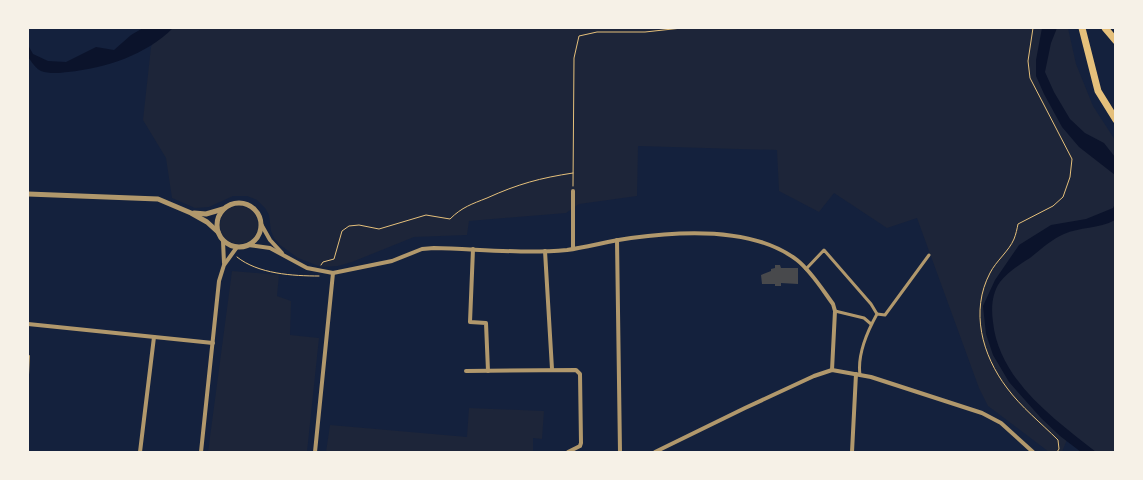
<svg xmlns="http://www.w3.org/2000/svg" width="1143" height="480" font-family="Mulish,sans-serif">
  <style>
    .green { fill: #1d2539 }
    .water { fill: #0b132b }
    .building { fill: #48494c }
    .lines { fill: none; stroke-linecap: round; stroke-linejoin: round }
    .path { stroke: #e5c07b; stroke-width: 1 }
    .service { stroke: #b1986c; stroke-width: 2 }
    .pedestrian { stroke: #b1986c; stroke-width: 3 }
    .minor { stroke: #b1986c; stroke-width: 4 }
    .tertiary { stroke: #b1986c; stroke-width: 5 }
    .motorway { stroke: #e5c07b; stroke-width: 7 }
  </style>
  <rect width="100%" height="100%" fill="#14213d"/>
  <g class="green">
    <path d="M160 28H1068L1076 64 1093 106 1115 140V452H1088L1068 437 1062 452H1049L988 406 979 388 917 218 887 228 834 193 819 212 779 191 777 150 638 146 637 196 579 204 566 213 469 221 467 235 414 237 352 262 338 266 321 267 298 258 280 245 274 238 271 231 269 215 265 208 257 200 247 196H233L209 207 195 208 172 198 166 158 143 120 151 47Z"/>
    <circle cx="239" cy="225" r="19"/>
    <path d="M232 271 279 275 277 296 291 301 290 335 319 338 307 452H208Z"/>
    <path d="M469 408 544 411 542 439 533 438V452H326L330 425 467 437Z"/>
  </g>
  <g class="water">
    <path d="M143 28H173C146 55 106 68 68 72 60 73 49 74 41 71 36 69 31 61 28 57V45L33 54 48 61 66 62 96 47 114 50 131 35Z"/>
    <path d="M1042 28H1057L1051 43 1045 72 1054 92 1070 119 1085 133 1104 143 1115 157V179V175L1079 147 1062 127 1044 94 1036 76V60Z"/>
    <path d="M1115 204V220C1099 229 1079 227 1064 234 1052 239 1040 250 1030 258 1020 264 1007 273 1000 282 992 293 991 308 993 322 999 380 1054 419 1096 452H1081L1060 436 1041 418 1009 382 993 355 986 334 983 306 995 280 1019 245 1051 225 1086 219 1113 208Z"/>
  </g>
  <path class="building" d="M775 265H780L781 268H798V284L781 283V286H775V284H762L761 275 771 271V269L775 268Z"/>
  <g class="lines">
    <g class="path">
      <path d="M1033 28 1028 61 1030 78 1072 159 1070 177 1063 197 1053 206 1018 224C1017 229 1016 234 1014 239 1009 251 996 261 990 273 970 311 982 355 1007 388 1021 407 1041 423 1058 440L1059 449 1057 452"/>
      <path d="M573 186 574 58 579 36 597 32H645L682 28"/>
      <path d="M237 257C258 274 293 276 319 276"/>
      <path d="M321 265 323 262 334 259 342 231 349 226 359 225 379 229 426 215 450 219C462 207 472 204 487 198 518 184 540 178 573 173"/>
    </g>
    <path class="service" d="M28 375 29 356"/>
    <g class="pedestrian">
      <path d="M806 269 824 250 871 304 877 314"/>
      <path d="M835 311 864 318 871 324"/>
      <path d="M860 375C857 354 867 332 877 314L885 315 929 255"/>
    </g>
    <g class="minor">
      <path d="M261 224 270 240 282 253"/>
      <path d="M617 240 620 452"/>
      <path d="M223 241 224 263"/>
      <path d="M248 245 270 248 307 268 333 273 392 261 422 249 434 248C478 249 523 254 567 250 588 247 609 241 631 238 681 231 754 227 797 260 811 271 822 289 833 304L835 311 832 370"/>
      <path d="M473 249 470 322 486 323 488 371"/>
      <path d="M573 249V191"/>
      <path d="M545 251 552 369"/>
      <path d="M28 324 213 343"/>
      <path d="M466 371 576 370 580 374 581 443 580 446 568 452"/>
      <path d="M140 452 154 337"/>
      <path d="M201 452 219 281 224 265 237 247"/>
      <path d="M315 452 333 273"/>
      <path d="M655 452 745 408 814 376 832 370 871 377 982 413 1001 423 1033 452"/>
      <path d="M852 452 856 374"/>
    </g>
    <g class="tertiary">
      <path d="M28 194 158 199 191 213 207 222 218 232"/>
      <circle cx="239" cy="225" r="22"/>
      <path d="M194 213 206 214 223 209"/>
    </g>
    <g class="motorway">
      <path d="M1082 28 1098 91 1116 120"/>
      <path d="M1105 28 1116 41"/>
    </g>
  </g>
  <rect width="1143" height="480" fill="none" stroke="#f6f1e7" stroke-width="58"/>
</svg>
